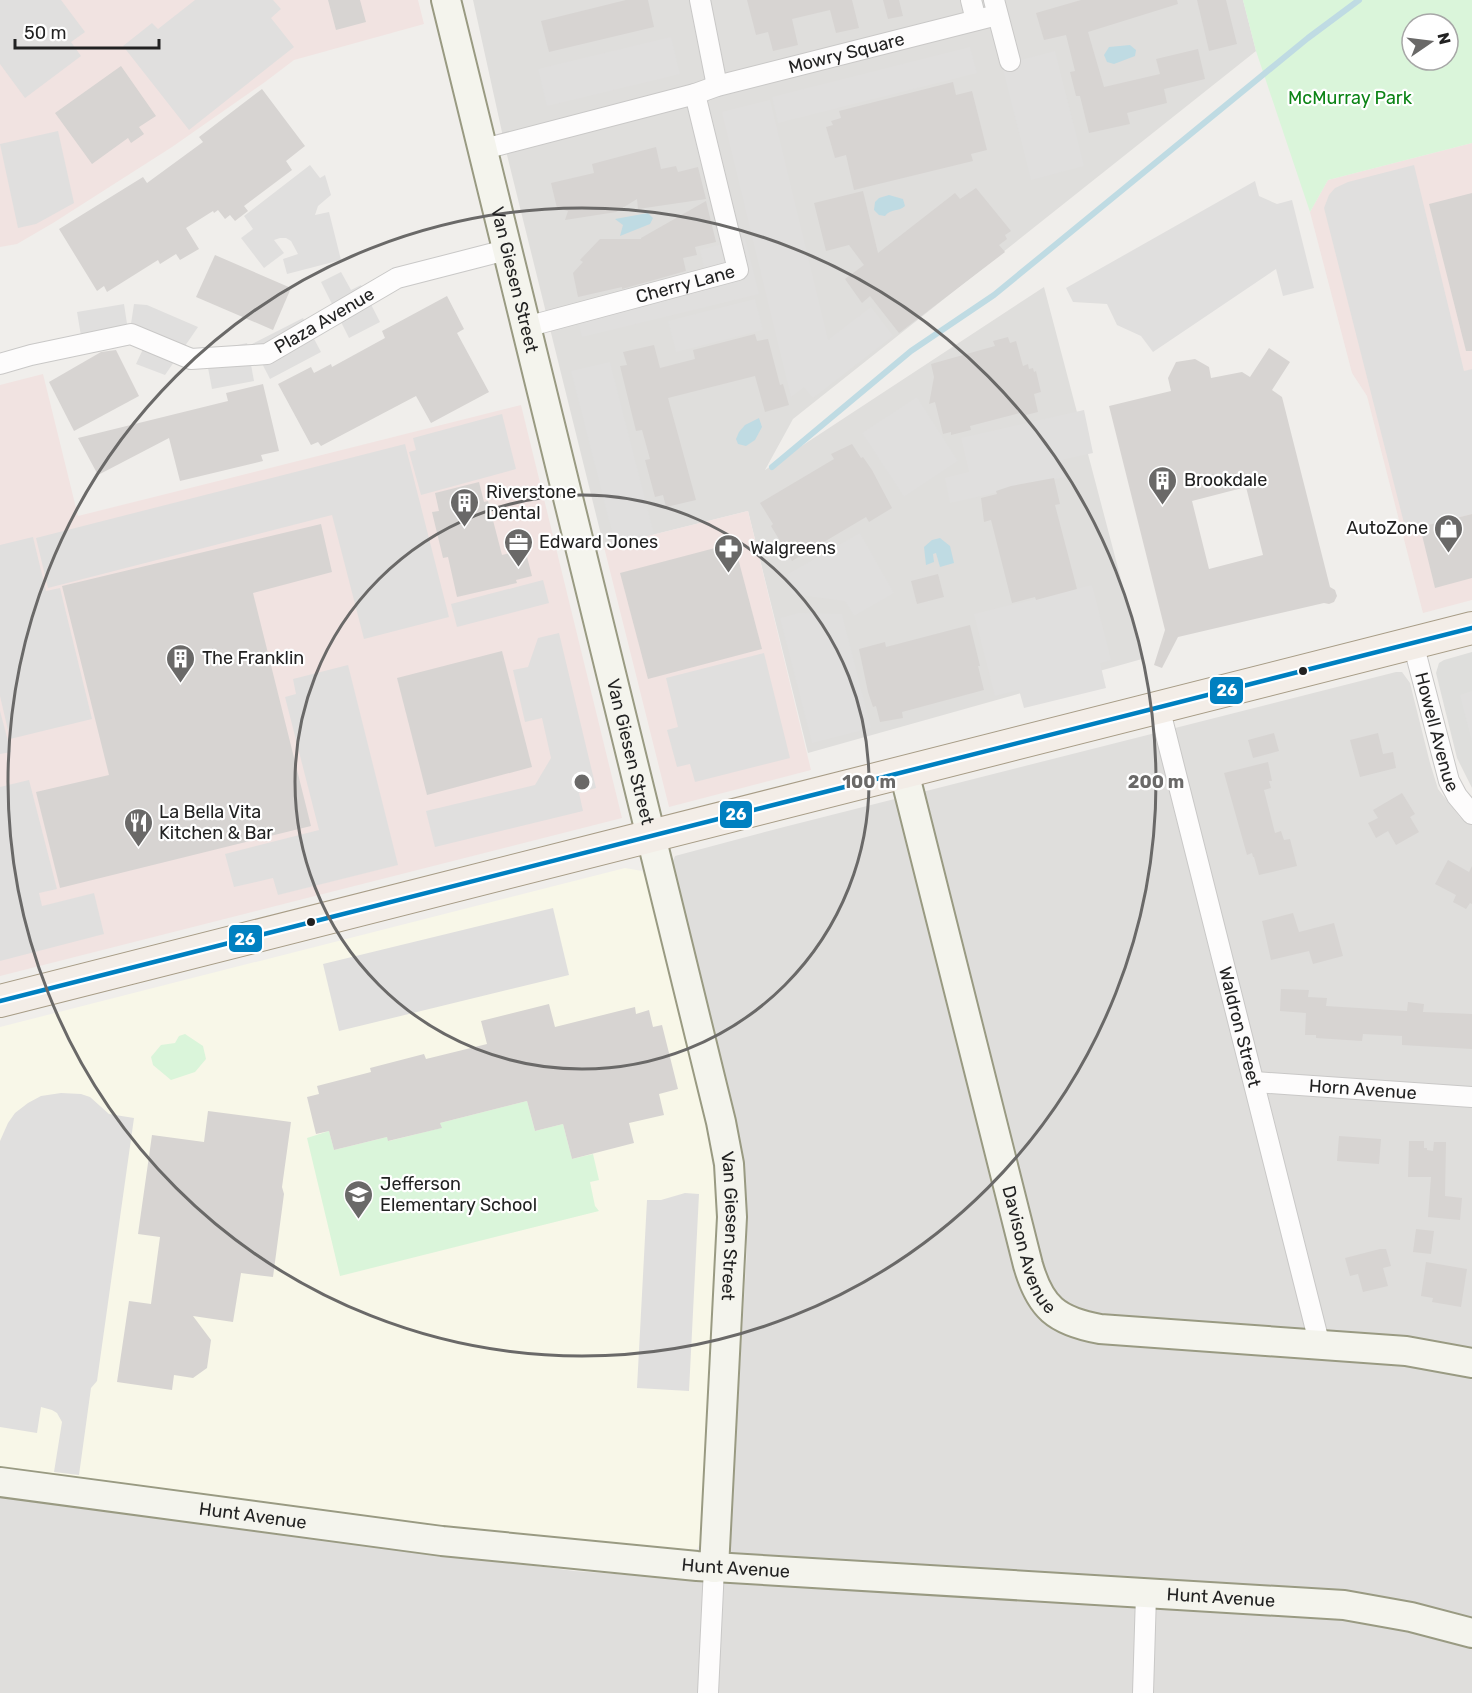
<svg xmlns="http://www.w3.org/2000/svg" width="1472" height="1693" font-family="Rubik,sans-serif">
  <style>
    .residential { fill: #dfdedc }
    .commercial { fill: #f1e3e1 }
    .education { fill: #f8f7e8 }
    .religious { fill: #dededc }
    .park { fill: #daf5da; fill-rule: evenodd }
    .parking { fill: #e0dfde }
    .water { fill: #bfdbe3 }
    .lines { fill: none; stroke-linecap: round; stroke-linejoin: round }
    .stream { stroke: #bfdbe3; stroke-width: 6 }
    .building { fill: #d7d4d2; fill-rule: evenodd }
    .street-casing { stroke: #c9c8c7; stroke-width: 22 }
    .secondary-casing { stroke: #999a82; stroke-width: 32 }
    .primary-casing { stroke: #a79c86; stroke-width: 34 }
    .street { stroke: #fdfcfc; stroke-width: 20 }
    .secondary { stroke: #f4f4ed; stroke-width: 28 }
    .primary { stroke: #f3ede7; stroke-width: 32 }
    .bus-1-casing { stroke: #fff; stroke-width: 9 }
    .bus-1 { stroke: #0080c0; stroke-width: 4.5 }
    .ring { fill: none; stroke: #6a6968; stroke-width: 3 }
    .bus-dot { fill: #222; stroke: #fff; stroke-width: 2 }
    .labels { text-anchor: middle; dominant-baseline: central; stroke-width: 4.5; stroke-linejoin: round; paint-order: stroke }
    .street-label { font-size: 18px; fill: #222; stroke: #fff }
    .park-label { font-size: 18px; fill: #0c8416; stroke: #fff }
    .poi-label { font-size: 18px; fill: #222; stroke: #fff; text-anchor: start }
    .centre { fill: #6a6968; stroke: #fff; stroke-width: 3 }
    .ring-label { font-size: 18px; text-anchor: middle; font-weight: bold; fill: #6a6968; stroke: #fff; stroke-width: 4.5; stroke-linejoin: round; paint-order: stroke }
    .line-badge { stroke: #fff; stroke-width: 2 }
    .badge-label { font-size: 16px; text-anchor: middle; font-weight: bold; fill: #fff }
  </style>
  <rect width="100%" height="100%" fill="#f0eeeb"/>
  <g class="residential">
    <path d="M473 0H1243L1256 51 793 419 765 470 1044 287 1142 659 808 753 748 511 604 547 507 155Z"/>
    <path d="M1396 672H1402L1410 683 1430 763 1438 789 1460 817 1472 824V1693H0V1495L574 1571 727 1582 747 1249 745 1180 731 1105 674 870 673 861 675 856 784 827Z"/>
  </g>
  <g class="commercial">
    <path d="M0 0H418L424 24 294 60 265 82 172 147 53 223 17 244 0 247Z"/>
    <path d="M1472 143V600L1423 613 1367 396 1352 373 1310 212 1328 180Z"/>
    <path d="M43 374 78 516 521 405 622 818 0 976V385Z"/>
    <path d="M748 511 811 770 669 807 604 547Z"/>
  </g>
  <path class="education" d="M625 868 642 871 647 881 705 1115 716 1191 718 1248 717 1284 701 1541 697 1549 683 1554 543 1542 0 1470V1027Z"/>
  <path class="religious" d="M1472 652V788L1457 758 1436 673 1439 663 1444 660Z"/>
  <g class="park">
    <path d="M1243 0H1472V143L1328 180 1310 212 1256 51ZM1412 24H1448V60H1412Z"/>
    <path d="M185 1034 203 1046 206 1059 195 1072 171 1080 153 1065 151 1057 161 1045 175 1043 179 1036Z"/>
    <path d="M527 1101 535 1131 563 1124 572 1159 593 1154 599 1180 590 1182 595 1206 599 1211 340 1276 307 1138 329 1131 334 1150 387 1137 389 1141 441 1128 440 1123Z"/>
  </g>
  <g class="parking">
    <path d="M0 0H61L85 32 71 42 81 56 25 98 0 64Z"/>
    <path d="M195 0H273L281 9 271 18 294 47 189 130 123 46 152 23 158 29Z"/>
    <path d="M671 37 680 74 547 106 538 69Z"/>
    <path d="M970 47 977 73 778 123 772 97Z"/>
    <path d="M1055 51 1084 166 1031 180 1002 65Z"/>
    <path d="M770 100 828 340 871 307 893 336 813 398 804 387 791 397 722 112Z"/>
    <path d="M58 131 74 203 36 224 18 228 0 144Z"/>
    <path d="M310 165 320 178 325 175 331 195 318 206 315 215 329 212 341 260 287 274 283 259 298 254 291 241 286 238H280L274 240 284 253 264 268 241 238 253 229 244 216Z"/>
    <path d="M1414 165 1464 371 1472 369V514L1406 531 1324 208 1329 195 1335 188 1348 182Z"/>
    <path d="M1255 181 1259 196 1277 204 1292 200 1314 288 1283 296 1276 269 1153 352 1141 336 1117 325 1107 304 1073 302 1066 288Z"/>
    <path d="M745 238 759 294 582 337 575 309 706 276 700 250Z"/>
    <path d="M341 272 351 290 361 285 380 322 349 338 321 282Z"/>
    <path d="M755 299 763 330 676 352 668 321Z"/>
    <path d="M124 304 129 337 134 304 147 305 198 327 165 375 136 364 144 347 131 340 83 348 77 312Z"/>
    <path d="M303 318 321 352 270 379 252 344Z"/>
    <path d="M247 343 254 381 212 389 205 352Z"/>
    <path d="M610 362 654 534 615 544 571 371Z"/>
    <path d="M917 397 958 461 904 497 862 433Z"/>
    <path d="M1084 410 1093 453 1061 460 1065 477 950 503 945 478 969 472 961 438Z"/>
    <path d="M502 414 516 469 421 495 409 452 416 450 413 438Z"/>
    <path d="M405 444 449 617 364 639 332 515 48 588 36 538Z"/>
    <path d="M860 533 894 593 854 616 845 601 792 594 788 574Z"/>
    <path d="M33 537 46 591 60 588 92 719 10 739 0 696V545Z"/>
    <path d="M543 580 549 603 457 627 451 604Z"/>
    <path d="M1092 585 1111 660 1100 663 1106 688 1024 708 1019 690 995 696 974 614Z"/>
    <path d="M799 613 842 614 871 728 812 743 780 618Z"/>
    <path d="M559 633 596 788 579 793 583 811 435 847 426 811 535 785 551 758 542 718 525 722 513 670 528 667 538 638Z"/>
    <path d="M764 653 790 758 695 782 690 764 677 767 667 730 678 727 666 678Z"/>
    <path d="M348 665 398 865 278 895 273 878 234 887 225 854 319 830 285 697 296 694 293 679Z"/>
    <path d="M1472 691V742L1460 695Z"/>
    <path d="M0 711 11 752 0 754Z"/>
    <path d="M29 780 57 889 39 893 42 906 94 893 104 934 0 961V787Z"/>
    <path d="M553 908 569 975 339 1031 323 964Z"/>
    <path d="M61 1093 81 1094 90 1097 109 1114 134 1118 97 1381 91 1388 79 1475 54 1472 62 1422 57 1413 52 1410 41 1407 37 1433 0 1427V1141L8 1123 15 1113 28 1103 41 1096Z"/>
    <path d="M685 1193 699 1194 689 1391 637 1388 647 1200H661Z"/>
  </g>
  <g class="water">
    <path d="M1130 45 1136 50 1135 56 1114 64 1107 62 1104 55 1109 47Z"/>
    <path d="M889 195 903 199 905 206C899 212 891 208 885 216L879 215 874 210 875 202 879 198Z"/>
    <path d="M648 213 653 218 650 224 620 236 623 225 615 219Z"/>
    <path d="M759 418 762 427 755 440 746 446 738 444 736 439 739 432 745 425Z"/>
    <path d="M940 538 950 546 954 563 940 567 936 553 933 554 934 562 926 565 924 547 932 540Z"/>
  </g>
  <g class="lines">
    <path class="stream" d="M772 467 911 351 994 295 1308 38 1359 0"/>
  </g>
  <g class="building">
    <path d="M328 0H360L366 22 336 30Z"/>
    <path d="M626 0H648L654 27 549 52 541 21Z"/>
    <path d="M747 0H852L859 28 836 33 830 10 792 19 798 45 773 51 768 32 756 35Z"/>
    <path d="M883 0H899L903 16 888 19Z"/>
    <path d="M1081 0H1177L1178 4 1088 32 1104 87 1160 74 1156 59 1198 49 1205 79 1164 89 1167 103 1127 113 1130 124 1089 133 1080 96H1076L1070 72 1075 71 1066 35 1044 40 1036 13Z"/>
    <path d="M1197 0H1226L1237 44 1209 51Z"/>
    <path d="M121 66 156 116 139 127 144 134 131 143 128 138 92 164 55 113Z"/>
    <path d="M953 82 956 95 972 91 987 150 971 154 973 161 854 190 846 155 835 158 826 127 833 125 831 121 841 118 839 111Z"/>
    <path d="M262 89 305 146 286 161 292 170 244 206 248 211 235 221 230 215 225 219 218 210 214 213 213 211 186 228 199 249 180 260 176 254 160 264 158 260 107 292 104 286 97 291 59 229 143 177 147 183 203 142 199 137Z"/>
    <path d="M656 147 661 169 676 166 678 172 698 167 706 199 638 209 637 199 616 212 565 220 568 211 557 208 551 183 594 173 592 164Z"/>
    <path d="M976 188 1011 231 1005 235 1007 239 999 245 1005 252 899 333 870 296 862 303 845 279 864 265 849 245 826 251 814 203 863 191 878 253 955 193 960 199Z"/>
    <path d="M1472 193V351H1466L1429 204Z"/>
    <path d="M706 201 716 242 695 247 697 255 683 258 686 271 622 289V287L578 297 573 273 583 262 580 260 600 239H641V238Z"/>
    <path d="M215 255 291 288 273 330 196 297Z"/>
    <path d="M447 296 464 329 457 333 489 392 431 423 416 396 321 446 318 442 311 445 278 384 311 367 314 373 331 364 332 367 385 338 382 331Z"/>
    <path d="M755 334 757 341 768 339 780 385 783 384 789 405 765 412 755 376 668 398 696 500 666 507 663 495 655 497 645 460 650 459 642 430 636 431 620 366 627 365 623 352 654 345 660 368 695 359 693 350Z"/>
    <path d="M1008 337 1010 343 1016 341 1023 366 1028 364 1029 369 1033 368 1034 372 1036 371 1041 392 1034 394 1038 412 1022 416 1020 413 970 426 971 430 951 435V432L943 434 935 402 929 404 934 377 931 364 995 346 993 341Z"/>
    <path d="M1269 348 1290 362 1272 390 1282 397 1330 587 1335 590 1337 596 1334 602 1329 604 1324 603 1178 637 1162 668 1154 665 1165 630 1109 406 1171 391 1168 378 1176 362 1195 359 1209 367 1211 378 1242 372 1250 377ZM1246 487 1263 555 1209 569 1192 501Z"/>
    <path d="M116 350 139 396 74 431 49 382 101 352Z"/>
    <path d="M263 384 279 451 261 455 263 461 180 481 169 438 98 475 78 438 228 401 226 393Z"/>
    <path d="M852 444 861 458 863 457 872 470 892 508 869 522 866 517 792 561 771 526 773 524 760 503 834 459 831 454Z"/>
    <path d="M1054 478 1060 504 1055 505 1077 589 1036 600 1035 597 1012 603 991 520 984 522 981 498 997 494 996 491 1011 486Z"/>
    <path d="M479 482 484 502 488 501 502 555 525 549 532 576 516 580 517 583 457 597 448 557 443 558 432 512 439 511 435 493Z"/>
    <path d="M1472 514V578L1435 588 1420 527Z"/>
    <path d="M321 524 332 572 253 593 311 826 60 888 36 792 109 775 62 586Z"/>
    <path d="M734 543 762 649 648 679 620 573Z"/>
    <path d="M938 574 944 597 917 604 911 581Z"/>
    <path d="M970 625 980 666H978L984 690 902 712 903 718 880 722 876 706 873 707 868 692 859 649 885 642 886 647Z"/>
    <path d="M502 651 532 767 427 795 397 678Z"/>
    <path d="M1274 733 1279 751 1253 758 1248 740Z"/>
    <path d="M1378 733 1383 754 1393 752 1396 768 1360 777 1350 740Z"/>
    <path d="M1268 762 1272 781H1269L1271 788 1264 790 1275 833 1281 831 1284 840 1290 839 1297 866 1259 875 1254 857H1253L1252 853 1247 855 1224 773Z"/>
    <path d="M1402 793 1415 814 1410 817 1419 832 1396 845 1388 831 1376 838 1368 823 1378 818 1373 810Z"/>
    <path d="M1448 860 1469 872 1472 866V904L1470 903 1466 909 1453 902 1456 895 1435 884Z"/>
    <path d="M1293 913 1299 932 1334 923 1343 956 1313 964 1309 951 1271 960 1262 921Z"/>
    <path d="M1281 989 1309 990 1308 997 1327 998 1326 1006 1407 1011 1408 1002 1424 1004 1423 1012 1472 1014V1049L1402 1045V1036L1363 1034 1362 1041 1316 1038V1035H1305L1306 1013 1280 1011Z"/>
    <path d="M549 1004 555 1027 635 1007 636 1014 649 1010 653 1027 662 1025 678 1089 659 1094 664 1115 629 1123 634 1143 572 1159 563 1124 535 1131 527 1101 440 1123 442 1128 388 1141 387 1137 334 1150 329 1131 316 1134 307 1097 319 1094 317 1086 371 1072 370 1068 424 1054 426 1059 487 1044 481 1021Z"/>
    <path d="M208 1111 291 1122 282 1187 284 1194 273 1277 241 1273 233 1322 193 1316 211 1340 207 1368 193 1378 174 1375 172 1390 117 1382 129 1301 151 1304 160 1237 138 1234 152 1135 204 1142Z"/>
    <path d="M1339 1136 1381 1139 1379 1164 1337 1161Z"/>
    <path d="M1409 1141H1424V1148H1427V1150L1433 1151 1434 1142H1446L1445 1196 1462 1198 1460 1220 1428 1217 1431 1177H1408Z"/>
    <path d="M1416 1229 1434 1231 1431 1254 1413 1252Z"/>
    <path d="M1380 1249H1386L1391 1266 1383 1268 1388 1286 1363 1292 1358 1274 1350 1276 1345 1258Z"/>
    <path d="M1426 1262 1467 1269 1461 1307 1432 1302 1433 1298 1421 1296Z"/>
  </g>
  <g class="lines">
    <defs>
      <g id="street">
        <path d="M700 0 717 86"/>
        <path d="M971 0 976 20"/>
        <path d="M994 0 1010 61"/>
        <path id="s1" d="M484 149 695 94 717 86 997 15"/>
        <path id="s2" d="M526 327 738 270 695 94"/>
        <path id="s3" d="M0 364 31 355 131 334 191 359 267 354 397 278 506 250"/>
        <path id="s4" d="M1413 643 1449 781 1457 796 1472 814"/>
        <path id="s5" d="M1159 707 1320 1346"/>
        <path id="s6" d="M1255 1082 1472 1097"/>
        <path d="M708 1693 714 1568"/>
        <path d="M1143 1693 1146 1595"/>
      </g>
      <g id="secondary">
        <path id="s7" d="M446 0 721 1122 729 1164 732 1217 714 1568"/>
        <path id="s8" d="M904 772 1028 1265C1040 1307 1056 1321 1100 1329L1406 1351 1472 1363"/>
        <path id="s9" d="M0 1482 442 1541 697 1566 1344 1605 1411 1617 1472 1633"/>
      </g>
      <path id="primary" d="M0 1001 1472 628"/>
    </defs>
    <use href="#street" class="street-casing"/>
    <use href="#secondary" class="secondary-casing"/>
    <use href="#primary" class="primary-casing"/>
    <use href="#street" class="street"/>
    <use href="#secondary" class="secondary"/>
    <use href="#primary" class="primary"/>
    <defs>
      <path id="bus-1" d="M0 1001 1472 628"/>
    </defs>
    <use href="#bus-1" class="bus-1-casing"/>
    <use href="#bus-1" class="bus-1"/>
  </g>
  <g class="ring">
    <circle cx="582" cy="782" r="287"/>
    <circle cx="582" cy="782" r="574"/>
  </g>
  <defs>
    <symbol id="building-pin" viewBox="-11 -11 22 30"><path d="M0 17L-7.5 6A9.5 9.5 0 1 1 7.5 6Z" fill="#6a6968" stroke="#fff"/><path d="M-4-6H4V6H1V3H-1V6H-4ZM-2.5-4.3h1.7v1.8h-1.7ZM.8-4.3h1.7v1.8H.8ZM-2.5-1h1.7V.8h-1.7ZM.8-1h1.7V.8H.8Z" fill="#fff"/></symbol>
    <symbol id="shop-pin" viewBox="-11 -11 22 30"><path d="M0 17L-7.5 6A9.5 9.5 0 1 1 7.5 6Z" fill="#6a6968" stroke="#fff"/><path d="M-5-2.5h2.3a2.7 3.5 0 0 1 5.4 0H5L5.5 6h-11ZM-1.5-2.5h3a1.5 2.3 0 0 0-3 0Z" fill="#fff"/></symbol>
    <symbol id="office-pin" viewBox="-11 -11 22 30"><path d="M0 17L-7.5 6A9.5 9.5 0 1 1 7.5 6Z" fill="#6a6968" stroke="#fff"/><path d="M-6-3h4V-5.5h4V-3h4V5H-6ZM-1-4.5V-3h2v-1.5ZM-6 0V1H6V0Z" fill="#fff"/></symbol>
    <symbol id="pharmacy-pin" viewBox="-11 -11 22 30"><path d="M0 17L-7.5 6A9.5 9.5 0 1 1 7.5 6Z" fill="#6a6968" stroke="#fff"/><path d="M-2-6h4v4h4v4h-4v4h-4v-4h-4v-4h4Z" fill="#fff"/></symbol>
    <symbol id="restaurant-pin" viewBox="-11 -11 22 30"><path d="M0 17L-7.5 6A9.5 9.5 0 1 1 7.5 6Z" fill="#6a6968" stroke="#fff"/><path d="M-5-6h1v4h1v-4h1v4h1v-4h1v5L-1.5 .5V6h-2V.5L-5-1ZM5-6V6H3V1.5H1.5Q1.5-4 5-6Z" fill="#fff"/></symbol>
    <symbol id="school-pin" viewBox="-11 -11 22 30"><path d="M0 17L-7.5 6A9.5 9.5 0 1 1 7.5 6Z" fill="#6a6968" stroke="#fff"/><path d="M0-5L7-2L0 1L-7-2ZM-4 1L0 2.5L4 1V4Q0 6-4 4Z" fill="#fff"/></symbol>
  </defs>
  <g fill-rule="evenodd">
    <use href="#building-pin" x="1146" y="464" width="33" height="45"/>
    <use href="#building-pin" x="448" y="486" width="33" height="45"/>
    <use href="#shop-pin" x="1432" y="512" width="33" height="45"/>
    <use href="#office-pin" x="502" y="526" width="33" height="45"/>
    <use href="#pharmacy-pin" x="712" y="532" width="33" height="45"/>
    <use href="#building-pin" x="164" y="642" width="33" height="45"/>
    <use href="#restaurant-pin" x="122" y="806" width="33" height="45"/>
    <use href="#school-pin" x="342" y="1178" width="33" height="45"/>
  </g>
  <g class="bus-dot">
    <circle cx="1303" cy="671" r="5"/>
    <circle cx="311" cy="922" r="5"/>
  </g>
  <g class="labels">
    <g class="street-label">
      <text stroke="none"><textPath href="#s1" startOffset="375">Mowry Square</textPath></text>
      <text stroke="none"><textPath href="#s7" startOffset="288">Van Giesen Street</textPath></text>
      <text stroke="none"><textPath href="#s2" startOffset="165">Cherry Lane</textPath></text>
      <text stroke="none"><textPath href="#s3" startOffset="342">Plaza Avenue</textPath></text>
      <text stroke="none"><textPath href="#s4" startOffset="92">Howell Avenue</textPath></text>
      <text stroke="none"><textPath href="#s7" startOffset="774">Van Giesen Street</textPath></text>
      <text stroke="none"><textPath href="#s5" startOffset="330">Waldron Street</textPath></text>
      <text stroke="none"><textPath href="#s6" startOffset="108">Horn Avenue</textPath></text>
      <text stroke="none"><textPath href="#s7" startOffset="1260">Van Giesen Street</textPath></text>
      <text stroke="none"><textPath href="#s8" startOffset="494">Davison Avenue</textPath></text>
      <text stroke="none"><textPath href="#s9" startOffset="255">Hunt Avenue</textPath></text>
      <text stroke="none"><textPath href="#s9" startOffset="741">Hunt Avenue</textPath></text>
      <text stroke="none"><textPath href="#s9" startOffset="1227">Hunt Avenue</textPath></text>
    </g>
    <g class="park-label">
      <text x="1350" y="98">McMurray Park</text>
    </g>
    <g class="poi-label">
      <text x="1184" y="480">Brookdale</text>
      <text x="486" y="492">Riverstone<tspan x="486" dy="21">Dental</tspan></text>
      <text x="1428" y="528" text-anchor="end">AutoZone</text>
      <text x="539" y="542">Edward Jones</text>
      <text x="750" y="548">Walgreens</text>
      <text x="202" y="658">The Franklin</text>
      <text x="159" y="812">La Bella Vita<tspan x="159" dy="21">Kitchen &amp; Bar</tspan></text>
      <text x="380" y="1184">Jefferson<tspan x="380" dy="21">Elementary School</tspan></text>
    </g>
  </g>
  <circle cx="582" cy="782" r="9" class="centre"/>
  <g class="ring-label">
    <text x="869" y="788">100 m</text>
    <text x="1156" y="788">200 m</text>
  </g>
  <g class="line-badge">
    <rect x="1209" y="676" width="35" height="29" rx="6" fill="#0080c0"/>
    <rect x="719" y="800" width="34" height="29" rx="6" fill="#0080c0"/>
    <rect x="228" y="924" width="35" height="29" rx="6" fill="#0080c0"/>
  </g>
  <g class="badge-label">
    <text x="1227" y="696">26</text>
    <text x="736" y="820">26</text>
    <text x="245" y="945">26</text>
  </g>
  <g transform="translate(1430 42) rotate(76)"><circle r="28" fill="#ffffff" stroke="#a7a7a7" stroke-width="1.5"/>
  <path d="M0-4.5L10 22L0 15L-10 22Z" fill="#6a6968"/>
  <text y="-9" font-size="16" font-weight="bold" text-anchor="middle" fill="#222222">N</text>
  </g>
  <path d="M15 39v9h144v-9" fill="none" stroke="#222222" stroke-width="3"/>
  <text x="24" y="39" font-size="18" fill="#222222" stroke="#ffffff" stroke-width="4.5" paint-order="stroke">50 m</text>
</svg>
